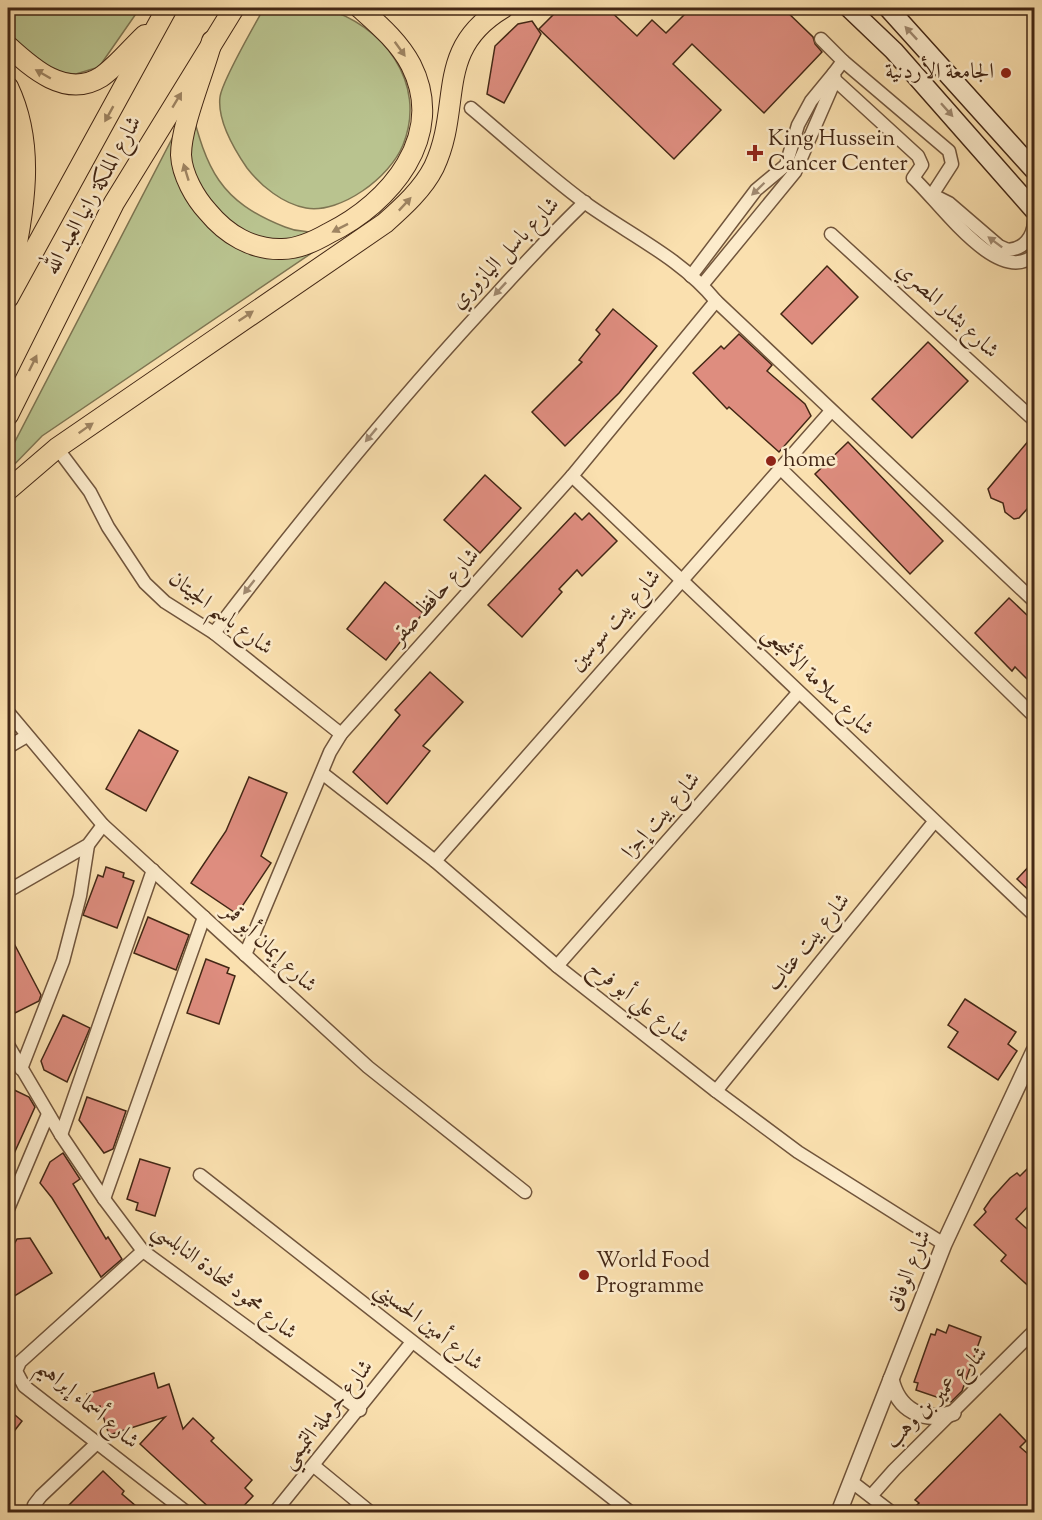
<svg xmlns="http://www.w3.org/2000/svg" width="1042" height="1520" font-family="'Sorts Mill Goudy',Amiri,serif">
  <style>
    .green { fill: #b9c38f; stroke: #7e7552; stroke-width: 1.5 }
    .building { fill: #de8d7f; stroke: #432715; stroke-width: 1.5 }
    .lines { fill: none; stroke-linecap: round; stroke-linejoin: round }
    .minor-casing { stroke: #71553c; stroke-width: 15 }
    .tertiary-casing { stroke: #71553c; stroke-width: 18 }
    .secondary-casing { stroke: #432715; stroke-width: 21 }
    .primary-casing { stroke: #432715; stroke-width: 22 }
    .minor { stroke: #fcebcb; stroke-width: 12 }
    .tertiary { stroke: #fcebcb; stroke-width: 15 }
    .secondary { stroke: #fcebcb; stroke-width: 18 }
    .primary { stroke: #fae0af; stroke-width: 20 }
    .oneway { fill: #a08970 }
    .oneway2 { fill: #9e8462 }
    .poi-dot { fill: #8f2418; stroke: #fcebcb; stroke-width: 2 }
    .labels { text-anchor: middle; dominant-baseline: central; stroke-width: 5; stroke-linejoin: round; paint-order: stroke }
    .poi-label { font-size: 22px; fill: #432715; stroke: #fcebcb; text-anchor: start }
    .street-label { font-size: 22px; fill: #432715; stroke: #fcebcb }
  </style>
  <rect width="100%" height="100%" fill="#fae0af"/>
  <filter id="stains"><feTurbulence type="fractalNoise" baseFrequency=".00333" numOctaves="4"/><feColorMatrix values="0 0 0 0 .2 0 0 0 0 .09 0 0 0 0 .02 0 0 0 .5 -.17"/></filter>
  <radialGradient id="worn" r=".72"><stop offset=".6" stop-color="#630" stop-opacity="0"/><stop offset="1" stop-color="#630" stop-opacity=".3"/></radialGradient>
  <g class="green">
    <path d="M8 8H140L99 67 76 74 63 73 35 63 8 35Z"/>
    <path d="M264 8C282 8 305 3 323 8 383 24 428 83 403 145 390 177 341 214 306 208 283 204 261 186 247 168 234 149 217 121 220 97 222 81 254 26 264 8Z"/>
    <path d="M190 104C207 170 219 201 285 227 307 236 304 224 325 244L42 436 8 471V455Z"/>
  </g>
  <g class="building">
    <path d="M560 8H607L637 36 652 20 666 33 691 8H783L813 37 815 44 822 52 764 113 692 44 673 64 721 110 674 159 539 29Z"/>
    <path d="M532 21 541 34 504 103 487 94 495 46 518 24Z"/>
    <path d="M827 266 858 297 812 344 781 314Z"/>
    <path d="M613 309 657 346 619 393 565 446 532 412 582 362 579 360 600 334 596 330Z"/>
    <path d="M739 334 772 365 767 371 805 404 811 416 779 452 729 407 727 409 693 373 721 346 724 349Z"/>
    <path d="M928 342 968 381 912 438 872 399Z"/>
    <path d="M1035 433V500L1019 518 1014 519 1005 512 1003 503 991 498 988 489Z"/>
    <path d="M848 442 943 541 910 574 815 474Z"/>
    <path d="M485 475 521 508 480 553 444 520Z"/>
    <path d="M575 513 582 520 589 513 617 541 582 576 577 570 559 589 562 592 522 637 488 605Z"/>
    <path d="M385 582 423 613 386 660 347 629Z"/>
    <path d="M1009 598 1029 617 1035 611V687L1015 667 1012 671 975 633Z"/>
    <path d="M430 672 463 702 423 746 430 751 387 804 353 772 400 715 395 710Z"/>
    <path d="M139 730 178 751 146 811 106 789Z"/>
    <path d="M249 777 287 793 261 856 271 863 237 914 191 883 226 831Z"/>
    <path d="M1035 860V896L1017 879Z"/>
    <path d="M106 867 124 873 123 877 134 881 117 928 83 915 98 875 103 877Z"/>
    <path d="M148 917 189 935 176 970 134 953Z"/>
    <path d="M8 932 41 995 39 1001 15 1013 8 998Z"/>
    <path d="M206 959 229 968 227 973 235 976 219 1024 187 1013Z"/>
    <path d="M965 999 1016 1032 1008 1044 1017 1051 998 1080 948 1047 958 1032 948 1025Z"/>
    <path d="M63 1015 90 1028 67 1082 44 1070 41 1061Z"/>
    <path d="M8 1087 29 1097 35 1107 8 1167Z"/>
    <path d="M87 1097 126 1111 113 1149 104 1153 79 1120Z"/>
    <path d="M63 1153 80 1179 73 1184 106 1239 108 1237 122 1259 101 1277 52 1198 40 1183 50 1162Z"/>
    <path d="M140 1159 170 1168 155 1216 136 1210 138 1203 127 1199Z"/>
    <path d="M1035 1161V1199L1016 1219 1035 1236V1292L1001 1261 1006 1255 974 1225 986 1212 984 1209 991 1199 1010 1178 1017 1173 1020 1176Z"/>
    <path d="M30 1238 52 1273 8 1300V1255L17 1239Z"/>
    <path d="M949 1325 981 1337 962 1391 951 1402 916 1390 918 1383 914 1382 931 1334 935 1335 937 1329 946 1333Z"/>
    <path d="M154 1373 158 1388 169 1384 183 1429 193 1418 214 1438 211 1441 252 1480 245 1488 253 1496 238 1512 230 1506 224 1512H214L140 1444 165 1417 109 1435 100 1406 92 1409 87 1394Z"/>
    <path d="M8 1409 22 1421 8 1439Z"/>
    <path d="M1000 1414 1026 1441 1020 1447 1035 1460V1512H909L919 1503 915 1500Z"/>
    <path d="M103 1471 124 1491 122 1494 143 1512H62Z"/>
  </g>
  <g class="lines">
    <defs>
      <g id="minor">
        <path d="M821 39 843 61"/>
        <path d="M471 108C508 139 545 173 584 202 628 234 681 258 716 301L1034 601"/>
        <path d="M932 195 952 164 949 151 843 61 834 73 835 80 918 156 922 165 913 178C938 200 998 288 1034 255"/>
        <path d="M933 195 949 203 999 246 1008 250C1024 249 1033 237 1034 222"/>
        <path d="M831 234 1034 420"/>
        <path d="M691 276 756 190 786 165 798 125 811 101 834 73"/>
        <path d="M703 284 795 172 835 80"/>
        <path d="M57 448 90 492 108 527 145 583 165 602 214 633 341 734"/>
        <path d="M781 469 1034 716"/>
        <path d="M572 476 1034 915"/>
        <path d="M214 633C299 522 386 414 481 311 515 274 548 237 585 202"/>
        <path d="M8 712 103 825 368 1067 525 1192"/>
        <path d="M8 747 27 736"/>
        <path d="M322 773 435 861 557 966 716 1091 798 1152 944 1244"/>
        <path d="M435 861 831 411"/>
        <path d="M8 891 88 845 103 825"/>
        <path d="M245 955 330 752 341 734 572 476 716 301"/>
        <path d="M557 966 798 693"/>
        <path d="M8 1045 61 1135 104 1199 143 1251 360 1410"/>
        <path d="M21 1069 63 961 80 896 88 845"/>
        <path d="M716 1091 934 822"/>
        <path d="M61 1135 153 870"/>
        <path d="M200 1175 630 1512"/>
        <path d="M104 1199 204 917"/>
        <path d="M8 1209 48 1114"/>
        <path d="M143 1251 20 1362 16 1371 24 1386 186 1512"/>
        <path d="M314 1466 370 1512"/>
        <path d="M852 1482 891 1512"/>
        <path d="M871 1496 894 1470 1034 1331"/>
        <path d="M36 1512 34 1505 41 1496 97 1443"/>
        <path d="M275 1512 412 1342"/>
      </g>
      <g id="tertiary">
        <path d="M891 1379C898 1410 923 1423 953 1413"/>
        <path d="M839 1512 944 1244 1034 1051"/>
      </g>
      <g id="secondary">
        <path d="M849 8 894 51 1034 210"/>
        <path d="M888 8 1034 170"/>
      </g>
      <g id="primary">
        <path d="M212 41C204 72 181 125 181 155 182 175 195 198 208 212 226 234 252 250 282 249 299 249 315 241 329 233 390 203 447 136 411 65 399 42 379 25 360 8"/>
        <path d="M8 46C32 68 66 99 101 77 117 66 131 48 145 35"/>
        <path d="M8 87C38 150 22 218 9 284"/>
        <path d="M8 298 167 8"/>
        <path d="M8 415 114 203 234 8"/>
        <path d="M8 490 57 448 385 223C403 207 423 189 434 167 463 106 433 50 503 8"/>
      </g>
    </defs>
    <use href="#minor" class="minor-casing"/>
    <use href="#tertiary" class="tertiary-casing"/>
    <use href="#secondary" class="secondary-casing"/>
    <use href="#primary" class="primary-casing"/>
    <use href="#minor" class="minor"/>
    <use href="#tertiary" class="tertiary"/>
    <use href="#secondary" class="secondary"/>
    <use href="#primary" class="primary"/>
  </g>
  <defs><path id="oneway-solid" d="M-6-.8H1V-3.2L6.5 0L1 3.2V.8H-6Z" transform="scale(1.5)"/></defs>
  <g class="oneway">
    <use href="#oneway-solid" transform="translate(911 33) rotate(-133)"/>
    <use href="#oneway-solid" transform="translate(947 110) rotate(48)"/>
    <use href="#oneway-solid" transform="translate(758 189) rotate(136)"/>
    <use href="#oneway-solid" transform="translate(995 242) rotate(-143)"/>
    <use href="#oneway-solid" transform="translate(500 289) rotate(133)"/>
    <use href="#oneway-solid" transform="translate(371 435) rotate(130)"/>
    <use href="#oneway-solid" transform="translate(249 587) rotate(128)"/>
  </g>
  <g class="oneway2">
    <use href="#oneway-solid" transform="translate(400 49) rotate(54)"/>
    <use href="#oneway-solid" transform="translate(43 74) rotate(-150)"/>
    <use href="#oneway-solid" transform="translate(177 100) rotate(-59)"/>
    <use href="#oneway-solid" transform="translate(109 114) rotate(119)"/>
    <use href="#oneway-solid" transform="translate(186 172) rotate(-107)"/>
    <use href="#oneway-solid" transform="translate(405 204) rotate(-47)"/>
    <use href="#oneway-solid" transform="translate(340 228) rotate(153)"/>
    <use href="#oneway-solid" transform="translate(246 316) rotate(-34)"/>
    <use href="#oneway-solid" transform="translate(33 363) rotate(-64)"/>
    <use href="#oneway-solid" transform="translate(86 428) rotate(-35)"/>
  </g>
  <g class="poi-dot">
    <circle cx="1006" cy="73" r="6"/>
    <path d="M752 144h6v6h6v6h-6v6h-6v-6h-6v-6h6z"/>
    <circle cx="771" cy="461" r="6"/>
    <circle cx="584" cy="1275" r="6"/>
  </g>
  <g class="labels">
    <g class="poi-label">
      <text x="994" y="73" text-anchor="end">الجامعة الأردنية</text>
      <text x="768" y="140">King Hussein<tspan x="768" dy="25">Cancer Center</tspan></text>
      <text x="783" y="461">home</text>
      <text x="596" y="1262">World Food<tspan x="596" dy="25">Programme</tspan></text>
    </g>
    <g class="street-label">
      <text transform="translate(94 196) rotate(-61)">شارع الملكة رانيا العبد الله</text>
      <text transform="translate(506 254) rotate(-46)">شارع باسل اليازوري</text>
      <text transform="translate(947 311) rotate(43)">شارع بشار المصري</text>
      <text transform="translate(436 597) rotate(-48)">شارع حافظ صقر</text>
      <text transform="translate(220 614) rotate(37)">شارع باسم الجيتان</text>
      <text transform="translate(616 621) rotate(-49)">شارع بيت سوسين</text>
      <text transform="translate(817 682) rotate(44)">شارع سلامة الأشجعي</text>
      <text transform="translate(662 816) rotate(-49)">شارع بيت إجزا</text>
      <text transform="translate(809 943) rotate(-51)">شارع بيت عتاب</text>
      <text transform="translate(269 949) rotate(43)">شارع إيمان أبو قمر</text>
      <text transform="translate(638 1003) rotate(38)">شارع علي أبو فرح</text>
      <text transform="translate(910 1271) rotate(-68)">شارع الوفاق</text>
      <text transform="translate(224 1282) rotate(38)">شارع محمود شحادة النابلسي</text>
      <text transform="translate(428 1327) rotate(38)">شارع أمين الحسيني</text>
      <text transform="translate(937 1398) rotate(-45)">شارع عمير بن وهب</text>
      <text transform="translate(87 1405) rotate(40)">شارع أسماء إبراهيم</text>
      <text transform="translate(328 1415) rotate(-51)">شارع حرملة التميمي</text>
    </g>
  </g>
  <rect width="1042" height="1520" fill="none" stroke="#fae0af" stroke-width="30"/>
  <rect x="9" y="9" width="1024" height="1502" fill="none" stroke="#432715" stroke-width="3"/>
  <rect x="15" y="15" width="1012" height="1490" fill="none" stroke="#432715" stroke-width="1.5"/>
  <rect width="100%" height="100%" filter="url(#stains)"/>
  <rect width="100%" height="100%" fill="url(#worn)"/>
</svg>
